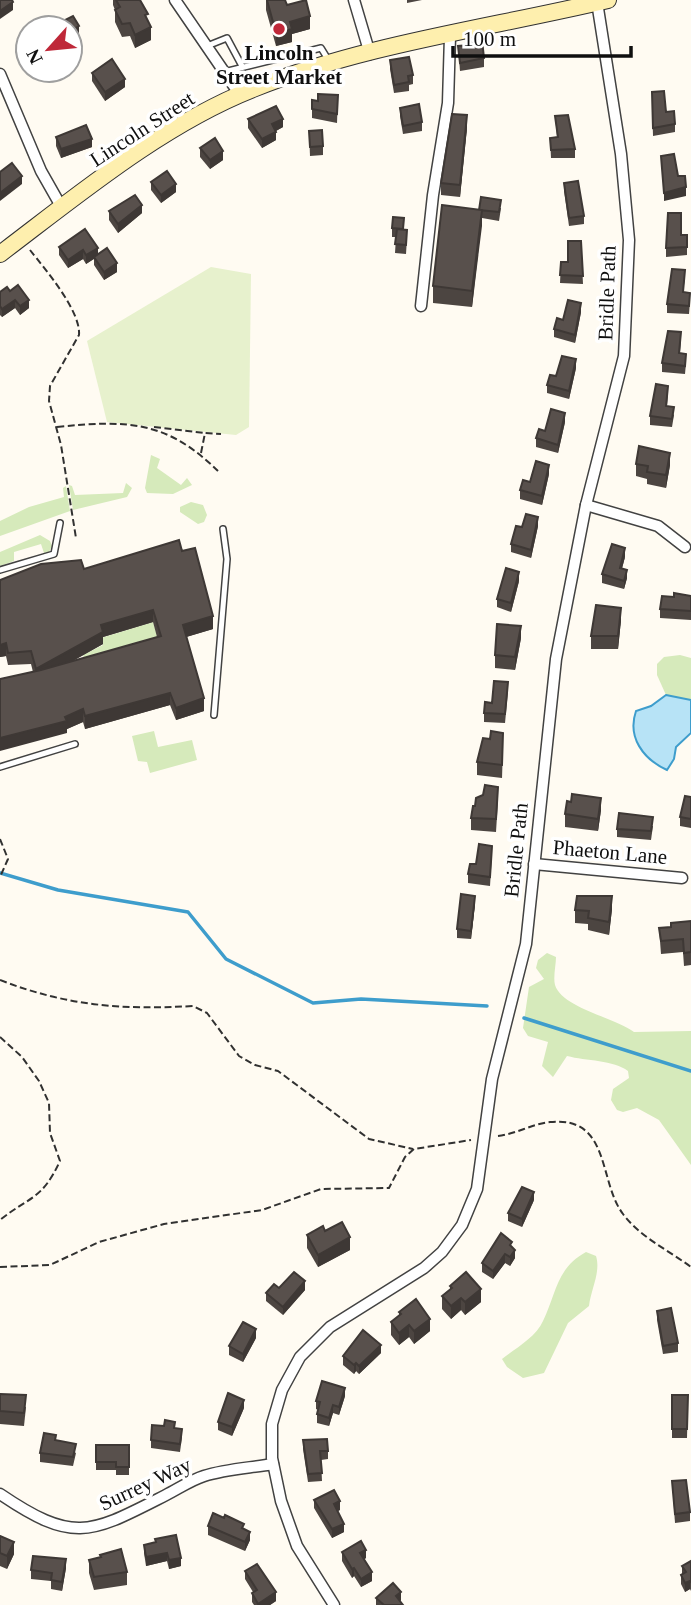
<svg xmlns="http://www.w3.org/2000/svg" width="691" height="1605" font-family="'Times New Roman',serif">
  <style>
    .green { fill: #d6eabb }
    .pitch { fill: #e7f1cd }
    .water { fill: #b7e3f6; stroke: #3e9dcc; stroke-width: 2 }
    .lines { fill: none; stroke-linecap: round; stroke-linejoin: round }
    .stream { stroke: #3e9dcc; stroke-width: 3.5 }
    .lane-casing { stroke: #424242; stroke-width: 8 }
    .street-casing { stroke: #424242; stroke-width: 13 }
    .secondary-casing { stroke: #313131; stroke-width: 18 }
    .path { stroke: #313131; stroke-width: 2; stroke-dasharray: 7 3.5; stroke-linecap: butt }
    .lane { stroke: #fff; stroke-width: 5 }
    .street { stroke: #fff; stroke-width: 10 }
    .secondary { stroke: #feefae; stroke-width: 16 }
    .wall { fill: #4c4541; fill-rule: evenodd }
    .shaded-wall { fill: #3e3835 }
    .building { fill: #58504c; stroke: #3e3835; stroke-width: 2 }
    .poi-dot { fill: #bf2839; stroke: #fff; stroke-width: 2.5 }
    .labels { text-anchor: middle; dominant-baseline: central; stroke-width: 7; stroke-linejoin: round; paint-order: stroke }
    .poi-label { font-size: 21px; font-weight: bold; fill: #0f0f0f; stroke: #fff }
    .street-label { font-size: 21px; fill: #0f0f0f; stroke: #fff }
  </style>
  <rect width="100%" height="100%" fill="#fffbf2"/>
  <g class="green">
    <path d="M151 455 160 459 157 468 181 485 187 478 192 485 173 494 147 493 145 488Z"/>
    <path d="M126 483 132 488 127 497 73 510 69 485 72 486 75 495 123 493Z"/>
    <path d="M66 486 70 511 0 536V521L29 507 64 497 63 488Z"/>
    <path d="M191 502 203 505 207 515 204 522 198 524 180 512V507Z"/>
    <path d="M40 535 50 541 52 546 49 552 44 553 41 544 14 552V561L0 566V552Z"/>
    <path d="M153 622 161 649 87 670 83 655 103 645 101 638Z"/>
    <path d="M680 655 691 658V700L666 695 657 675V664L664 657Z"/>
    <path d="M154 731 158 747 192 740 197 760 150 773 147 762 138 761 132 736Z"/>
    <path d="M547 953 556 957C556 965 553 977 555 985 562 1008 616 1018 634 1032L691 1031V1165L659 1120 637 1108 623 1112 617 1110 611 1100 613 1089 629 1078 628 1071C614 1060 586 1061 567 1056L553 1077 542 1066 548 1042 528 1036 523 1028 529 987 544 979 536 968 538 960Z"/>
    <path d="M586 1252 596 1256C601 1272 591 1289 589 1306L568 1323 544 1373 523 1378 507 1367 502 1359C516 1348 536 1337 543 1321 556 1295 556 1268 586 1252Z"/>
  </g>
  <path class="pitch" d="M211 267 251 274 249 427 236 435 107 422 87 341Z"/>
  <path class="water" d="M666 695 691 700V733L676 747 674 759 667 770C643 759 627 737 636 711L651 706Z"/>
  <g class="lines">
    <g class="stream">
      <path d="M0 873 58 890 188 912 226 959 313 1003 361 999 487 1006"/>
      <path d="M524 1018 691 1071"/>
    </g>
    <defs>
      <g id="lane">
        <path d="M207 46 227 38 242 66"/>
        <path d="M224 72 321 48 329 61"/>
        <path d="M0 570 54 554 60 523"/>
        <path d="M214 715 227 559 223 529"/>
        <path d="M0 767 75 744"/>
      </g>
      <g id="street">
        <path d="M175 0 240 95"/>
        <path d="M354 0 370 54"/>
        <path d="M0 74 41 171 62 208"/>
        <path d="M421 306 433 195 448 103 450 36"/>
        <path d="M586 505 658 526 685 547"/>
        <path d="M534 864 682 878"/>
        <path d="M0 1494C75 1545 91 1533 166 1495 178 1489 191 1480 204 1476 226 1469 250 1468 273 1464"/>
        <path d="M334 1605 297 1546 281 1501 272 1458V1424L282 1390 300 1357 330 1327 424 1268 442 1252 462 1225 477 1189 492 1079 526 944 556 659 586 505 624 356 629 240 621 154 597 2"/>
      </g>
      <path id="secondary" d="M0 254C78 195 162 125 253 89 365 44 490 28 608 0"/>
    </defs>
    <use href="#lane" class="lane-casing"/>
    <use href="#street" class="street-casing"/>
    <use href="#secondary" class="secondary-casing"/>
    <g class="path">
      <path d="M30 250C45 269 81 311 79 335L50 386 49 401 61 445 76 538"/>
      <path d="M57 427C127 420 166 420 218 471"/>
      <path d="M154 427 205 433"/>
      <path d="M201 453 205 433 221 434"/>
      <path d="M0 839 8 859 0 877"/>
      <path d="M0 980C67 1006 122 1010 193 1006L207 1013 239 1056 255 1065 278 1071 369 1139 413 1149"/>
      <path d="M0 1037 22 1057 39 1081 49 1103 50 1133 60 1161C42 1200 30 1196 0 1220"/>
      <path d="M498 1136C516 1134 532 1124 550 1122 611 1116 598 1181 623 1214 640 1237 668 1250 691 1267"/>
      <path d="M0 1267 50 1265 99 1242 164 1224 262 1210 321 1189 389 1188 405 1157 414 1149 471 1140"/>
    </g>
    <use href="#lane" class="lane"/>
    <use href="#street" class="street"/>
    <use href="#secondary" class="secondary"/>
  </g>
  <g class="wall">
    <path d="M113 0H140L148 22 151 40 135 48 130 36 122 37 115 22V10L113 5Z"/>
    <path d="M266 0H285L287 5 310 29 292 34V42L276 46 266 10Z"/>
    <path d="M407 0H422L407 3Z"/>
    <path d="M458 46 484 58V67L460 71Z"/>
    <path d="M28 54V68L26 64V56Z"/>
    <path d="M390 60 413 75V84L409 85V91L394 93 390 69Z"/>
    <path d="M30 70H50V71L36 80Z"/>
    <path d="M92 73 125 87 105 101 92 81Z"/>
    <path d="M338 95 337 123 312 118V109L318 101Z"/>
    <path d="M652 101 666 112 675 124V132L653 136Z"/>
    <path d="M400 108 422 122V131L403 134 400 116Z"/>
    <path d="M555 116 575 149V158H551L550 138 557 137Z"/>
    <path d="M248 119 283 127 276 131V140L262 148 248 128Z"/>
    <path d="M467 128 460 197 441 195V183Z"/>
    <path d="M309 131 323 146V155L310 156Z"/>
    <path d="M56 137 92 147 61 158 56 146Z"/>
    <path d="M200 148 223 160 210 169 200 157Z"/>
    <path d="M151 182 176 192 161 203 151 190Z"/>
    <path d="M564 183 584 216V224L569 226 564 191Z"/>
    <path d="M501 208 499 221 482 218 472 307 433 303V286L479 209Z"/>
    <path d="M109 211 142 213 118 233 109 220Z"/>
    <path d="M392 228 404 229 407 238 406 254 395 253 396 237H392Z"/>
    <path d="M85 229 98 254 117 272 104 280 94 265V259L86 264 83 259 68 268 59 255V247Z"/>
    <path d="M681 235H687V255L666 257V248Z"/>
    <path d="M581 241 583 284 560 283 561 262H568Z"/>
    <path d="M685 278 683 292 690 301 689 314 667 313V304Z"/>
    <path d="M10 291 29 308 20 315 15 308 2 317 0 315V292Z"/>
    <path d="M581 312 575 343 554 337V329L563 320Z"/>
    <path d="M681 341 680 353 686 363 685 374 662 372V363Z"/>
    <path d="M576 368 569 399 547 393V385L556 376Z"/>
    <path d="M668 394 667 406 674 415 672 427 650 425V416Z"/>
    <path d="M565 422 558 453 536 447V438L545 431Z"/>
    <path d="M636 464 670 465 666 488 647 484V479L636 476Z"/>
    <path d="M549 474 542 505 520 499V490L530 482Z"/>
    <path d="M538 526 531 558 511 552V544L522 527Z"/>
    <path d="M182 551 213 629 186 637 204 711 176 720 170 705 85 729 83 722 67 729V733L33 672 31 664 8 665 6 656 0 657V580L84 569ZM153 622 157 637 73 661 103 644V637Z"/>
    <path d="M625 557 622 568 627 578 624 589 602 583V574Z"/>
    <path d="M519 581 511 612 497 607V599Z"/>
    <path d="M691 596V620L660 618V609L674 597Z"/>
    <path d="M621 620 618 649H591V636Z"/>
    <path d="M521 638 515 670 495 668V655Z"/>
    <path d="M508 691 505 723 484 722V713L492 703Z"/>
    <path d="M503 746 502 778 477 775V762Z"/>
    <path d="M483 795 498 800 496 832 471 830V818L475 806Z"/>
    <path d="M691 797V828L680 826V817Z"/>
    <path d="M571 802 601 810 598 831 565 827V814Z"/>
    <path d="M653 826 651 840 617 837V829Z"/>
    <path d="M492 854 490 886 468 883V874L476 864Z"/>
    <path d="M475 904 471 939 457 938V929Z"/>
    <path d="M612 909 609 935 588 930V924L575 923V910Z"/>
    <path d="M691 921V965L684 966 683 952 661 954 659 928 671 927Z"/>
    <path d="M534 1200 522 1227 508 1221V1213Z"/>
    <path d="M325 1231 350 1250 318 1267 307 1248V1235Z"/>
    <path d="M512 1247 515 1258 510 1266 505 1263 493 1279 482 1272V1263Z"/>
    <path d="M450 1286 481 1302 465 1315 461 1310 451 1319 442 1309V1296L450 1289Z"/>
    <path d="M279 1288 305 1290 283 1315 266 1301V1293Z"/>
    <path d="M657 1311 678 1343V1352L663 1354 657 1320Z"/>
    <path d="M399 1312 430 1331 414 1344 409 1337 399 1345 391 1335V1322L399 1316Z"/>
    <path d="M256 1338 243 1362 229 1355V1346Z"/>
    <path d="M381 1353 359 1374 356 1371 354 1374 343 1365V1356Z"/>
    <path d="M0 1394 26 1407 24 1426 0 1424Z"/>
    <path d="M672 1395H688L687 1438H672Z"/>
    <path d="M345 1396 339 1415 333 1413 329 1426 317 1423V1414L318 1410 316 1409V1401Z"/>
    <path d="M244 1408 232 1436 218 1430V1422Z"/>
    <path d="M175 1428 182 1437 180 1452 151 1448V1440Z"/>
    <path d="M303 1440 328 1451V1459L321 1460 322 1481 308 1482 303 1449Z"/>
    <path d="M56 1441 76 1453 73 1466 40 1462V1453Z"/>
    <path d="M96 1445H129V1475H116V1470H96Z"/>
    <path d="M672 1481 690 1512V1521L675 1523Z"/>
    <path d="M314 1500 340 1510 337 1511 344 1532 332 1538 314 1508Z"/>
    <path d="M224 1518 244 1529 250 1540 245 1551 208 1535V1526Z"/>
    <path d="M0 1536 14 1554 7 1569 0 1566Z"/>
    <path d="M155 1539 181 1566 169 1569 167 1561 146 1566 144 1553V1545L155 1543Z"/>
    <path d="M342 1552 366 1558 364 1559 372 1581 361 1587 354 1576 352 1578 342 1561Z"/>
    <path d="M100 1555 127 1572V1585L94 1590 89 1573V1560L100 1557Z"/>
    <path d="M691 1561V1591L690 1589 685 1592 681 1584V1575L682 1574V1566Z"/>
    <path d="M66 1568 62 1591 51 1589V1581L31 1579V1570Z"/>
    <path d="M245 1571 276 1601 270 1605H254L252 1602V1593L253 1592 245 1579Z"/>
    <path d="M376 1598 401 1600 400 1601 403 1605H376Z"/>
  </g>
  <g class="shaded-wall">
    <path d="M13 2V10L0 19V11Z"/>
    <path d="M310 16V29L292 34V42L276 46V33L290 22Z"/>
    <path d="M79 26V34L70 40V31Z"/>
    <path d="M151 27V40L135 48V35Z"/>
    <path d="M38 70H50V71L36 80V71Z"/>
    <path d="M125 79V87L105 101V92Z"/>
    <path d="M467 115V128L460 197V185Z"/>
    <path d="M283 119V127L272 133V124Z"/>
    <path d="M276 132V140L262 148V139Z"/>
    <path d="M92 139V147L61 158V149Z"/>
    <path d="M223 151V160L210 169V160Z"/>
    <path d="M22 176V184L0 201V193Z"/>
    <path d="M176 184V192L161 203V195Z"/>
    <path d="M686 187V196L664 201V193Z"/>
    <path d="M142 205V213L118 233V224Z"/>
    <path d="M482 210V226L472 307V291Z"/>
    <path d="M98 248V256L86 264V255Z"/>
    <path d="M83 250V259L68 268V260Z"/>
    <path d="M117 263V272L104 280V272Z"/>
    <path d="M15 300V308L2 317V309Z"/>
    <path d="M29 300V308L20 315V306Z"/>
    <path d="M581 303V312L575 343V335Z"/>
    <path d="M576 359V368L569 399V391Z"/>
    <path d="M565 413V422L558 453V445Z"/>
    <path d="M670 453V465L666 488V475Z"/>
    <path d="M549 465V474L542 505V496Z"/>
    <path d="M538 517V526L531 558V550Z"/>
    <path d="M625 548V557L620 576V568Z"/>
    <path d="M627 570V578L624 589V581Z"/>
    <path d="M519 572V581L511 612V603Z"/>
    <path d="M621 608V620L618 649V636Z"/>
    <path d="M153 610V622L103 637V644L36 681V669L101 625Z"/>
    <path d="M213 616V629L183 638V625Z"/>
    <path d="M521 626V638L515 670V657Z"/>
    <path d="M6 643V656L0 657V645Z"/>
    <path d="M170 693V705L85 729V716Z"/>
    <path d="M204 698V711L176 720V708Z"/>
    <path d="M83 709V722L67 729V733L0 751V738L65 717Z"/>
    <path d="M601 798V810L598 831V819Z"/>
    <path d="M475 896V904L471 939V931Z"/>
    <path d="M612 896V909L609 935V922Z"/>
    <path d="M534 1192V1200L522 1227V1219Z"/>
    <path d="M350 1237V1250L318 1267V1255Z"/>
    <path d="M515 1250V1258L510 1266V1257Z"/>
    <path d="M505 1254V1263L493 1279V1271Z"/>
    <path d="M305 1281V1290L283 1315V1307Z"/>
    <path d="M481 1289V1302L465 1315V1302Z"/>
    <path d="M461 1298V1310L451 1319V1306Z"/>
    <path d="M430 1319V1331L414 1344V1331Z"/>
    <path d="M409 1325V1337L399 1345V1333Z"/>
    <path d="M256 1329V1338L243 1362V1354Z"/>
    <path d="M381 1345V1353L359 1374V1366Z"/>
    <path d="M356 1363V1371L354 1374V1365Z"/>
    <path d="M345 1388V1396L339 1415V1407Z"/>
    <path d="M244 1400V1408L232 1436V1427Z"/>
    <path d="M333 1405V1413L329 1426V1418Z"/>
    <path d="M340 1501V1510L334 1513V1504Z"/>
    <path d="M344 1524V1532L332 1538V1529Z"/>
    <path d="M250 1532V1540L245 1551V1542Z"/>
    <path d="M14 1542V1554L7 1569V1556Z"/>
    <path d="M366 1550V1558L360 1562V1553Z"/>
    <path d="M167 1553V1561L146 1566V1557Z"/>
    <path d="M181 1558V1566L169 1569V1560Z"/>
    <path d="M66 1559V1568L62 1591V1582Z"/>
    <path d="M354 1568V1576L352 1578V1569Z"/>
    <path d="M372 1572V1581L361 1587V1579Z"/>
    <path d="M690 1581V1589L685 1592V1583Z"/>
    <path d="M276 1592V1601L270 1605H258V1604Z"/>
    <path d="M401 1592V1600L396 1605V1596Z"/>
  </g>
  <g class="building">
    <path d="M0 0H12L13 2 0 11Z"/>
    <path d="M116 0H140L148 14 145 15 151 27 135 35 130 23 122 24 115 10 120 7Z"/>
    <path d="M267 0H285L287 5 306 0 310 16 290 22 292 29 276 33Z"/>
    <path d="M73 16 79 26 70 31V28H63L59 23Z"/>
    <path d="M482 40 484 58 460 63 458 46 471 45 470 42Z"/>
    <path d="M409 57 413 75 408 76 409 82 394 85 390 60Z"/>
    <path d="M112 59 125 79 105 92 92 73Z"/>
    <path d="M664 91 666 112 674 111 675 124 653 128 652 92Z"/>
    <path d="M318 94 338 95 337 114 312 109V100L318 101Z"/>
    <path d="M419 104 422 122 403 126 400 108Z"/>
    <path d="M276 106 283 119 272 124 276 132 262 139 248 119Z"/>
    <path d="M452 114 467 115 460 185 441 183Z"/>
    <path d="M568 115 575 149 551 150 550 138 558 137 555 116Z"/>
    <path d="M86 125 92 139 61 149 56 137Z"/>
    <path d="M322 130 323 146 310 147 309 131Z"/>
    <path d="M215 138 223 151 210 160 200 148Z"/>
    <path d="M674 154 678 176H685L686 187 664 193 661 156Z"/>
    <path d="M12 163 22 176 0 193V172Z"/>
    <path d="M167 171 176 184 161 195 151 182Z"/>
    <path d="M578 181 584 216 569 218 564 183Z"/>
    <path d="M135 195 142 205 118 224 109 211Z"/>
    <path d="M481 197 501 200 499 212 479 210Z"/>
    <path d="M442 205 482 210 472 291 433 286Z"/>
    <path d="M668 213H681V235H687V247L666 248Z"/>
    <path d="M393 217 404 218 403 229 392 228Z"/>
    <path d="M85 229 98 248 86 255 83 250 68 260 59 247Z"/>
    <path d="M397 229 407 230 406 245 395 244Z"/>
    <path d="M568 241H581L583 276 560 275 561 262H568Z"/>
    <path d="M107 248 117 263 104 272 94 257Z"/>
    <path d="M672 269 685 270 683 292 690 293 689 306 667 304Z"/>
    <path d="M18 285 29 300 20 306 15 300 2 309 0 306V292L7 287 10 291Z"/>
    <path d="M568 300 581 303 575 335 554 329 557 318 563 320Z"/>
    <path d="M668 331 681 332 679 353 686 354 685 366 662 363Z"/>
    <path d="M562 356 576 359 569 391 547 385 550 375 556 376Z"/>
    <path d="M656 384 668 386 666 406 674 407 672 419 650 416Z"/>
    <path d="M551 409 565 413 558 445 536 438 539 429 545 431Z"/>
    <path d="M639 446 670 453 666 475 647 472 648 466 636 464Z"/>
    <path d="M536 461 549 465 542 496 520 490 523 480 530 482Z"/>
    <path d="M526 514 538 517 531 550 511 544 516 526 522 527Z"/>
    <path d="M179 540 182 551 195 548 213 616 183 625 204 698 176 708 170 693 85 716 83 709 65 717 67 721 0 738V679L41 670 161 636 153 610 101 625 103 632 36 669 31 651 8 653 6 643 0 645V580L41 564 81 560 84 569Z"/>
    <path d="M612 544 625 548 620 568 627 570 624 581 602 574Z"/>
    <path d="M506 568 519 572 511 603 497 599Z"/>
    <path d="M674 593 691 596V611L660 609 662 596 674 597Z"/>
    <path d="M596 605 621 608 618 636H591Z"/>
    <path d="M497 624 521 626 515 657 495 655Z"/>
    <path d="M494 681 508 682 505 714 484 713 485 702 492 703Z"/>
    <path d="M491 731 503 733 502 765 477 762 483 738 490 739Z"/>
    <path d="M485 785 498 787 496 819 471 818 473 806H475L476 798 483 795Z"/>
    <path d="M572 794 601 798 598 819 565 814 567 801 571 802Z"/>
    <path d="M685 796 691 797V819L680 817Z"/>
    <path d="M619 813 653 817 651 831 617 829Z"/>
    <path d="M479 844 492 846 490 877 468 874 470 864H476Z"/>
    <path d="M461 894 475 896 471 931 457 929Z"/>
    <path d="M577 896H612L609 922 588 918 589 911 575 910Z"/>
    <path d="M691 921V952L684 953 683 939 661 941 659 928 671 927V923Z"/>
    <path d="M522 1187 534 1192 522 1219 508 1213Z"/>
    <path d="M342 1222 350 1237 318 1255 307 1235 323 1226 325 1231Z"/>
    <path d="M501 1233 512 1242 510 1245 515 1250 510 1257 505 1254 493 1271 482 1263Z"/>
    <path d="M294 1272 305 1281 283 1307 266 1293 274 1284 279 1288Z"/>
    <path d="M466 1272 481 1289 465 1302 461 1298 451 1306 442 1296 452 1288 450 1286Z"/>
    <path d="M416 1299 430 1319 414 1331 409 1325 399 1333 391 1322 401 1314 399 1312Z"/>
    <path d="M671 1308 678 1343 663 1346 657 1311Z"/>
    <path d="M243 1322 256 1329 243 1354 229 1346Z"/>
    <path d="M363 1330 381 1345 359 1366 356 1363 354 1365 343 1356Z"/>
    <path d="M322 1381 345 1388 339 1407 333 1405 329 1418 317 1414 320 1402 316 1401Z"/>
    <path d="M228 1393 244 1400 232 1427 218 1422Z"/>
    <path d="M0 1394 26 1395 24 1413 0 1411Z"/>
    <path d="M672 1395H688L687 1429H672Z"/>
    <path d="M165 1420 175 1422 174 1428 182 1429 180 1444 151 1440 152 1425 164 1426Z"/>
    <path d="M44 1433 56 1435 55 1440 76 1444 73 1457 40 1453Z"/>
    <path d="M327 1439 328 1451H320L322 1473 308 1474 303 1440Z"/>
    <path d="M96 1445H129V1467H116V1462H96Z"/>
    <path d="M686 1480 690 1512 675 1514 672 1481Z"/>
    <path d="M334 1490 340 1501 334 1504 344 1524 332 1529 314 1500Z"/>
    <path d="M213 1513 224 1518 225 1515 244 1524 242 1528 250 1532 245 1542 208 1526Z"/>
    <path d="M176 1535 181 1558 169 1560 167 1553 146 1557 144 1545 156 1542 155 1539Z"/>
    <path d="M0 1536 14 1542 7 1556 0 1553Z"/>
    <path d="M361 1541 366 1550 360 1553 372 1572 361 1579 354 1568 352 1569 342 1552Z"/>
    <path d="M121 1549 127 1572 94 1577 89 1560 101 1557 100 1555Z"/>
    <path d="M33 1556 66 1559 62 1582 51 1580 52 1573 31 1570Z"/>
    <path d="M691 1561V1582L690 1581 685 1583 681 1575 686 1572 682 1566Z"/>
    <path d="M257 1564 276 1592 258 1604 252 1593 257 1590 245 1571Z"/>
    <path d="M393 1583 401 1592 396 1596 403 1605H384L376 1598Z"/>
  </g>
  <circle class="poi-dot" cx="279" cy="29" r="7"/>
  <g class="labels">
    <g class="poi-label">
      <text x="279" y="53">Lincoln<tspan x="279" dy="24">Street Market</tspan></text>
    </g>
    <g class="street-label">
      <text transform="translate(142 129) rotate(-33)">Lincoln Street</text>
      <text transform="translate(607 293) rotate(-88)">Bridle Path</text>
      <text transform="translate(516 850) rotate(-84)">Bridle Path</text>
      <text transform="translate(610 852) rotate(5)">Phaeton Lane</text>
      <text transform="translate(145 1484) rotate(-25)">Surrey Way</text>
    </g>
  </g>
  <g transform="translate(49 49) rotate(243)"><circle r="33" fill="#ffffff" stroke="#9f9f9f" stroke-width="2"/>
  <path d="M0-5L12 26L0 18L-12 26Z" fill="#bf2839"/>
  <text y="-10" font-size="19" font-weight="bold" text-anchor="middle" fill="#0f0f0f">N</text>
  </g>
  <path d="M453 46v10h178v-10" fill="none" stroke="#0f0f0f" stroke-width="3.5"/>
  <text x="463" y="46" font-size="21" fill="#0f0f0f" stroke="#ffffff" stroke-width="5" paint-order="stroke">100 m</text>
</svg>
